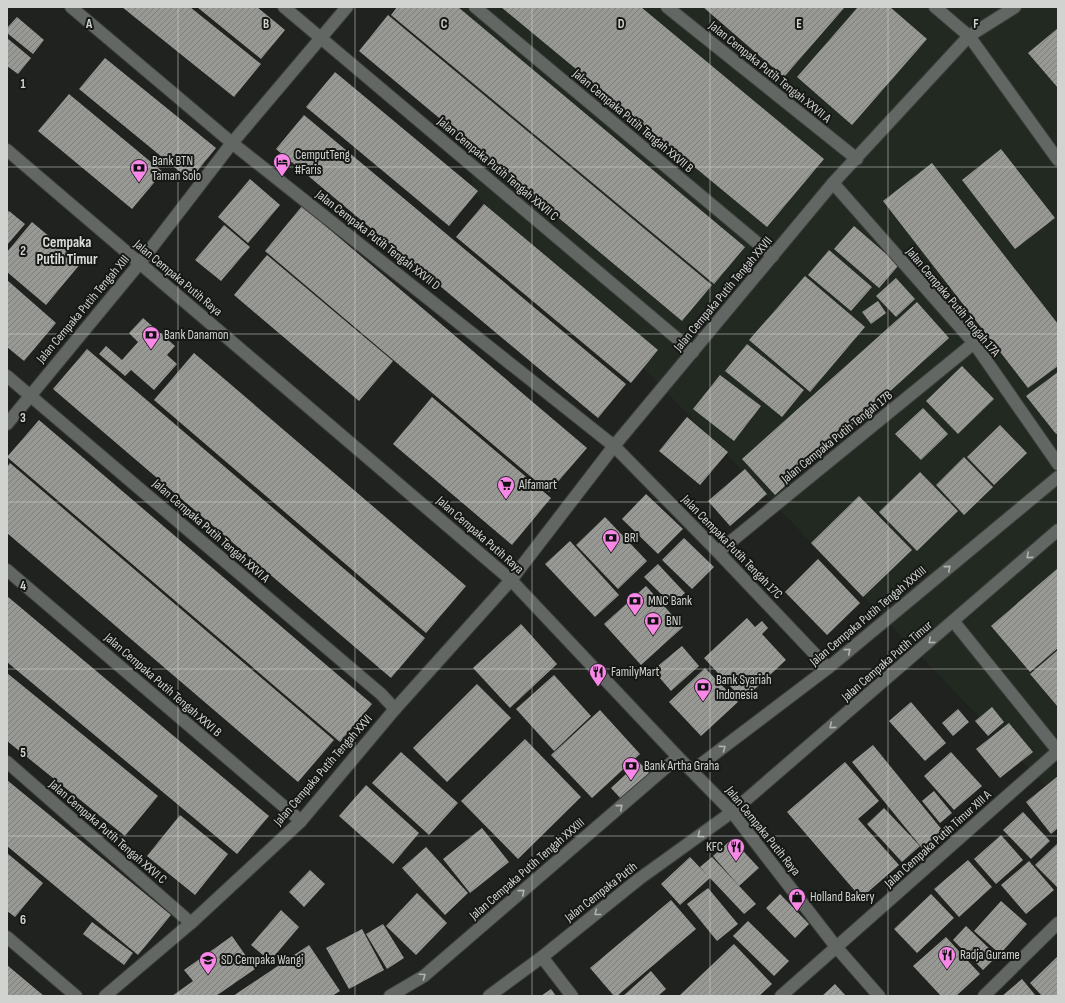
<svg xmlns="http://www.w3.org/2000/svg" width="1065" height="1003" font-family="'Sofia Sans Condensed',sans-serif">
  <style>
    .built { fill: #212921 }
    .building { fill: url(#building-hatch) }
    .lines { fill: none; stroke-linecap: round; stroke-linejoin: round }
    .street-casing { stroke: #3d3f3d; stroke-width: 14 }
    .secondary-casing { stroke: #3d3f3d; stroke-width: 14 }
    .street { stroke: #636763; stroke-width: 12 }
    .secondary { stroke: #636763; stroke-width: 12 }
    .oneway { stroke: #b0b3b0 }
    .grid { fill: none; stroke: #d1d3d1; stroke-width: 1; stroke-opacity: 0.55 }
    .labels { text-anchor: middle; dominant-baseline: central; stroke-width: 4; stroke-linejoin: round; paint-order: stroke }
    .street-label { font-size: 13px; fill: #d1d3d1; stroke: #161816 }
    .poi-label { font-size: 13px; fill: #d1d3d1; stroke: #161816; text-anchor: start }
    .quarter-label { font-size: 15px; font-weight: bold; fill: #d9ddd9; stroke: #161816 }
    .grid-label { font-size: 13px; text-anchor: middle; font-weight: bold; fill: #d1d3d1; stroke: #161816; stroke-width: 4; stroke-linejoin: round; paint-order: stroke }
  </style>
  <defs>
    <pattern id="building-hatch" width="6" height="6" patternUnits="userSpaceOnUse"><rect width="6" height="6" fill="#989994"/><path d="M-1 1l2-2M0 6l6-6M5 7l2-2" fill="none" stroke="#7d7e7a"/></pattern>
  </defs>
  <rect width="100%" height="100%" fill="#1f221f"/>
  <path class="built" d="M451 7H1058V799L473 191Z"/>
  <g class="building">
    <path d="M122 7H190L261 64 234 97Z"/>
    <path d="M197 7H257L285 30 261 59Z"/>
    <path d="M397 7H458L745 247 714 284 391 15Z"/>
    <path d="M501 7H641L824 159 767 227Z"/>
    <path d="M703 7H845L784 77Z"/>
    <path d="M858 7H890L927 39 852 125 797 77Z"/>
    <path d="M388 15 712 285 682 321 359 51Z"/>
    <path d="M17 17 44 40 33 54 7 33V28Z"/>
    <path d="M1058 28V88L1028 53Z"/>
    <path d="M7 38 31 58 18 74 7 66Z"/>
    <path d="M105 58 216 148 190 180 79 89Z"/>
    <path d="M335 72 478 191 449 226 306 107Z"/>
    <path d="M69 94 163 172 132 209 38 131Z"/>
    <path d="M304 115 626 384 598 418 276 149Z"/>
    <path d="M1001 149 1055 218 1015 249 962 180Z"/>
    <path d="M932 163 1058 324V366L1028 388 883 201Z"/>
    <path d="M250 179 280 205 248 243 218 217Z"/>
    <path d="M484 204 658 350 631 383 456 237Z"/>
    <path d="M302 206 587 448 549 492 265 251Z"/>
    <path d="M9 211 25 224 7 245V213Z"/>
    <path d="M32 222 81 263 46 305 7 272V252Z"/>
    <path d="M224 225 250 247 221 281 195 260Z"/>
    <path d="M854 226 899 265 879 288 834 249Z"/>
    <path d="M829 250 872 287 851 311 808 275Z"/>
    <path d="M267 255 393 361 359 401 234 295Z"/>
    <path d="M805 276 865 327 810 392 749 340Z"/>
    <path d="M896 278 915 299 896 317 876 296Z"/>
    <path d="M7 280 56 323 24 361 7 347Z"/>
    <path d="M878 301 886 313 871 324 862 312Z"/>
    <path d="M917 302 949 338 775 495 742 459Z"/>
    <path d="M143 318 175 346 167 355 177 364 154 390 131 370 125 376 99 354 106 346 122 360 138 342 129 333Z"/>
    <path d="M747 344 804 390 782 417 725 371Z"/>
    <path d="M87 349 425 638 391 678 53 389Z"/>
    <path d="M194 353 466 586 426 633 154 400Z"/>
    <path d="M962 366 994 399 958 434 926 401Z"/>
    <path d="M1058 372V433L1056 434 1026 396Z"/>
    <path d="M720 375 761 406 734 441 693 409Z"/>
    <path d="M432 397 551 498 512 545 393 444Z"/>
    <path d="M923 408 948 434 921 460 895 434Z"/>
    <path d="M687 417 728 452 700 485 659 451Z"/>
    <path d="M39 420 372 704 340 742 7 457Z"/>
    <path d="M1000 425 1027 453 994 485 967 457Z"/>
    <path d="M964 457 993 487 964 515 936 485Z"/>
    <path d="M10 463 334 740 298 782 7 533V467Z"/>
    <path d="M745 469 767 494 730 526 708 501Z"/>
    <path d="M920 472 958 511 917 551 879 512Z"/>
    <path d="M646 494 683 529 658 554 622 519Z"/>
    <path d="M859 496 912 550 863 597 811 543Z"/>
    <path d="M605 517 647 561 618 589 576 545Z"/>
    <path d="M684 538 714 567 692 589 662 560Z"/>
    <path d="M570 541 619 595 595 617 545 564Z"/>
    <path d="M818 559 860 603 827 635 785 592Z"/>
    <path d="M658 564 685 593 672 605 644 577Z"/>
    <path d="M1058 568V648L1030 672 991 626Z"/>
    <path d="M646 586 683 627 641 665 604 624Z"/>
    <path d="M7 596 269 816 237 854 7 662Z"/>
    <path d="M747 618 755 627 762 621 768 628 762 634 786 660 743 700 704 658Z"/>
    <path d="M521 624 557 664 510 708 473 668Z"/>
    <path d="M682 646 699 666 671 691 653 670Z"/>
    <path d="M1058 650V707L1030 674Z"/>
    <path d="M705 668 738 702 701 736 669 702Z"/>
    <path d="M7 673 158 796 125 836 7 741Z"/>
    <path d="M554 675 591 716 554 751 516 709Z"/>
    <path d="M477 684 511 718 447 782 413 748Z"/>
    <path d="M911 702 946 743 925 761 889 721Z"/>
    <path d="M992 707 1004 722 988 736 975 721Z"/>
    <path d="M958 709 969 722 953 736 942 723Z"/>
    <path d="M600 710 640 754 592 798 551 755Z"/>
    <path d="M1009 723 1033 752 1000 778 976 749Z"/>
    <path d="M525 739 581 797 518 859 461 801Z"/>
    <path d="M873 745 943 831 922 848 852 762Z"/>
    <path d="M401 752 458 803 429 835 372 783Z"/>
    <path d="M951 752 982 786 954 810 924 776Z"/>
    <path d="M639 762 650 774 622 800 611 788Z"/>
    <path d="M845 762 879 801 858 819 899 865 861 898 787 812Z"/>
    <path d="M1058 776V828L1051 834 1026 802Z"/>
    <path d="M7 780 171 915 138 955 7 846Z"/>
    <path d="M366 785 419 833 393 864 339 816Z"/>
    <path d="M934 791 952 813 940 823 922 801Z"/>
    <path d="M884 808 920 846 902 862 867 824Z"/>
    <path d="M1023 812 1050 841 1031 859 1003 830Z"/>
    <path d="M180 815 228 854 195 895 147 856Z"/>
    <path d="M482 828 509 862 470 893 443 859Z"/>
    <path d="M1001 835 1023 860 996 884 974 859Z"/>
    <path d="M732 839 759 868 739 886 713 856Z"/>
    <path d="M1058 843V888L1035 865Z"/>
    <path d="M426 847 468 893 445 915 402 868Z"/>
    <path d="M7 853 43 883 15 917 7 911Z"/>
    <path d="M690 857 708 876 700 867 712 857 756 904 744 914 710 878 680 905 661 884Z"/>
    <path d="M968 860 992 887 959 917 934 889Z"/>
    <path d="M1029 861 1054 890 1026 914 1001 885Z"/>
    <path d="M310 870 325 884 304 907 289 892Z"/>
    <path d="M708 888 738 924 717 941 687 904Z"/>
    <path d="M417 893 447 923 416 955 386 926Z"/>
    <path d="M780 894 809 924 795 938 766 908Z"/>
    <path d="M931 894 954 918 917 953 894 929Z"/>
    <path d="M671 900 696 929 617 996H614L590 968Z"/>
    <path d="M1001 901 1027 924 1000 954 974 931Z"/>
    <path d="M281 910 299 927 270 961 251 945Z"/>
    <path d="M748 921 789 961 774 976 733 936Z"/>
    <path d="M92 922 133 953 124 965 83 934Z"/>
    <path d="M383 924 404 958 387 969 366 934Z"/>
    <path d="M966 926 997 956 983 970 953 940Z"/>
    <path d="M362 929 384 970 349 989 326 948Z"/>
    <path d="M232 936 255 969 216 996H172L193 981 184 970Z"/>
    <path d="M946 937 980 974 956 996H941L913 966Z"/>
    <path d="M734 944 772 984 759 996H679Z"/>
    <path d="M309 945 340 991 332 996H233Z"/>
    <path d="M1058 956V996H1042L1030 983Z"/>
    <path d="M7 965 44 996H7Z"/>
    <path d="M651 971 666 989 658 996H623Z"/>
    <path d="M1022 979 1036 996H1002Z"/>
    <path d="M835 984 846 996H822Z"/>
    <path d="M551 989 556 996H541Z"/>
  </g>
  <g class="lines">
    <defs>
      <g id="street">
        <path d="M71 7 232 143 614 446 718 552 828 668"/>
        <path d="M284 7 693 352"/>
        <path d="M475 7 773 256"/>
        <path d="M667 7 857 159"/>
        <path d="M935 7 969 36 1058 160"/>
        <path d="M833 183 974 343 1058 464"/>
        <path d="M7 376 381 694 395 709"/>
        <path d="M7 424 139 264 232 143 347 7"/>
        <path d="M718 552 974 343"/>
        <path d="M7 570 301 821"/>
        <path d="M954 622 1058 751"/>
        <path d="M7 762 191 923"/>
        <path d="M7 937 76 996"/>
        <path d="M542 957 572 996"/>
        <path d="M105 996 191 923 301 821 395 709 511 580 614 446 833 183 969 36 1015 7"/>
        <path d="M390 996 424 976 678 757"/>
        <path d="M489 996 542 957 639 879 732 812"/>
        <path d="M781 996 1058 751"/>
        <path d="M984 996 1058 923"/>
      </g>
      <g id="secondary">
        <path d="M7 150 511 580 678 757 732 812 837 948 879 996"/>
        <path d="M692 771 828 668 1058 477"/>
        <path d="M732 812 1058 530"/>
      </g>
    </defs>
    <use href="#street" class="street-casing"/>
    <use href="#secondary" class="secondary-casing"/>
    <use href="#street" class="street"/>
    <use href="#secondary" class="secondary"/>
  </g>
  <defs><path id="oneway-chevron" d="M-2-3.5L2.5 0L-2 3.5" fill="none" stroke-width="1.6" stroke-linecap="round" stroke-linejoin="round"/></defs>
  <g class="oneway">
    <use href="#oneway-chevron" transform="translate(1029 556) rotate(139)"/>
    <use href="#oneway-chevron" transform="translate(948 568) rotate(-40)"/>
    <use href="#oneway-chevron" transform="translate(931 641) rotate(139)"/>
    <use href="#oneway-chevron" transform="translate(848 651) rotate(-40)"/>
    <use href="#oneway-chevron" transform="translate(832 726) rotate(139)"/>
    <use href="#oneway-chevron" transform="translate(723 748) rotate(-36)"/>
    <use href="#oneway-chevron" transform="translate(620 807) rotate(-41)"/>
    <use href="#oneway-chevron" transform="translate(700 835) rotate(144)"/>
    <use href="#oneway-chevron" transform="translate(522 892) rotate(-41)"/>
    <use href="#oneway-chevron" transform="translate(597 913) rotate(141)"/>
    <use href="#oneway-chevron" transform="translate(423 976) rotate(-35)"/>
  </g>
  <path class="grid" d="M178 7V996M355 7V996M532 7V996M710 7V996M888 7V996M7 167H1058M7 334H1058M7 502H1058M7 669H1058M7 836H1058"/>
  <defs>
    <symbol id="hotel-pin" viewBox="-11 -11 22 30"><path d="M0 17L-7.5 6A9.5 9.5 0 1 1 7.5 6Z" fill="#f987e8" stroke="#161816"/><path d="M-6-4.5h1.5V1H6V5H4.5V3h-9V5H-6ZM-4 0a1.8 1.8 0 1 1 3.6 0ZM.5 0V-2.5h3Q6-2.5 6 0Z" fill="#111"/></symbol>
    <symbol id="bank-pin" viewBox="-11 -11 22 30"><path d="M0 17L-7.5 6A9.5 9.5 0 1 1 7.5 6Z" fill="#f987e8" stroke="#161816"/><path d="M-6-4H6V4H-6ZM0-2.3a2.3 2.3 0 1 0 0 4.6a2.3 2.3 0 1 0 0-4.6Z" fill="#111"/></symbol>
    <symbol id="supermarket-pin" viewBox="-11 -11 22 30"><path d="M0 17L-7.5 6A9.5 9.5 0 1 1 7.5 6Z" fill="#f987e8" stroke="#161816"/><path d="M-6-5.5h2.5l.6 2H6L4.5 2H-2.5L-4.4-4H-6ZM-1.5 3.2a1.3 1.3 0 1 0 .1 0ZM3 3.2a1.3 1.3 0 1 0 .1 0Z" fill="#111"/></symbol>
    <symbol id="restaurant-pin" viewBox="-11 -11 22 30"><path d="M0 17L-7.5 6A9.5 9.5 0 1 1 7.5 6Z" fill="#f987e8" stroke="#161816"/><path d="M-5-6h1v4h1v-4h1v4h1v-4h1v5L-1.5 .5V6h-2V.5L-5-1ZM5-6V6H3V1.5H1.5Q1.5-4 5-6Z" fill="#111"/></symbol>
    <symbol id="shop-pin" viewBox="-11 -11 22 30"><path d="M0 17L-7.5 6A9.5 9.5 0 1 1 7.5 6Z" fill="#f987e8" stroke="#161816"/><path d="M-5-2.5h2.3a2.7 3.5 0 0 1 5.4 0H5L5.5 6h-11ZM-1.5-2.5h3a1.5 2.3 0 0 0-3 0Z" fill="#111"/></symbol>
    <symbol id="school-pin" viewBox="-11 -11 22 30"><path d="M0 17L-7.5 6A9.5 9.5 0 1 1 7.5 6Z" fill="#f987e8" stroke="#161816"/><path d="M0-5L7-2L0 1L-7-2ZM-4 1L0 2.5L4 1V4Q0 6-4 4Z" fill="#111"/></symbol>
  </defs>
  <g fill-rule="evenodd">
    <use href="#hotel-pin" x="272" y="152" width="20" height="27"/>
    <use href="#bank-pin" x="129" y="158" width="20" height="27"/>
    <use href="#bank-pin" x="141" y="325" width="20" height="27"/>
    <use href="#supermarket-pin" x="496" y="475" width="20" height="27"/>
    <use href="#bank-pin" x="601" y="528" width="20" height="27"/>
    <use href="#bank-pin" x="625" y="591" width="20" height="27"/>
    <use href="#bank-pin" x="643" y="611" width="20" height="27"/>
    <use href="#restaurant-pin" x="588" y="662" width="20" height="27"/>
    <use href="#bank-pin" x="693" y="677" width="20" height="27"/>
    <use href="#bank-pin" x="621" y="756" width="20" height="27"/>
    <use href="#restaurant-pin" x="726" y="837" width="20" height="27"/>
    <use href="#shop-pin" x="787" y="887" width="20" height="27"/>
    <use href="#restaurant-pin" x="937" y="945" width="20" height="27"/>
    <use href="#school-pin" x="198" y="950" width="20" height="27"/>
  </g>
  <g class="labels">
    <g class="street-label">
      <text transform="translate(770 72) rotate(39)">Jalan Cempaka Putih Tengah XXVII A</text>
      <text transform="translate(633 121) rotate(40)">Jalan Cempaka Putih Tengah XXVII B</text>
      <text transform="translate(498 169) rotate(40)">Jalan Cempaka Putih Tengah XXVII C</text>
      <text transform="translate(378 240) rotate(38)">Jalan Cempaka Putih Tengah XXVII D</text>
      <text transform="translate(178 278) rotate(40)">Jalan Cempaka Putih Raya</text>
      <text transform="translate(723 294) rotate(-50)">Jalan Cempaka Putih Tengah XXVII</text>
      <text transform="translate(953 302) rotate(50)">Jalan Cempaka Putih Tengah 17A</text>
      <text transform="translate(83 309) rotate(-50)">Jalan Cempaka Putih Tengah XIII</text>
      <text transform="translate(837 437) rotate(-39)">Jalan Cempaka Putih Tengah 17B</text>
      <text transform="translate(211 531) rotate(41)">Jalan Cempaka Putih Tengah XXVI A</text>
      <text transform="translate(480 535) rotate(41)">Jalan Cempaka Putih Raya</text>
      <text transform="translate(732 547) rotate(46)">Jalan Cempaka Putih Tengah 17C</text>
      <text transform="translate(868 616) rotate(-40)">Jalan Cempaka Putih Tengah XXXIII</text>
      <text transform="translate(887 661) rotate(-41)">Jalan Cempaka Putih Timur</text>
      <text transform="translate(163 685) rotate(41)">Jalan Cempaka Putih Tengah XXVI B</text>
      <text transform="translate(323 770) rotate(-49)">Jalan Cempaka Putih Tengah XXVI</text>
      <text transform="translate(763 831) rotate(51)">Jalan Cempaka Putih Raya</text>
      <text transform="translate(108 832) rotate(41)">Jalan Cempaka Putih Tengah XXVI C</text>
      <text transform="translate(938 839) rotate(-42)">Jalan Cempaka Putih Timur XIII A</text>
      <text transform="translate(527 869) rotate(-41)">Jalan Cempaka Putih Tengah XXXIII</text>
      <text transform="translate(601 892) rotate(-38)">Jalan Cempaka Putih</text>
    </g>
    <g class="poi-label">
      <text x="295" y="155">CemputTeng<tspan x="295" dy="15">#Faris</tspan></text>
      <text x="152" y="161">Bank BTN<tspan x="152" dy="15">Taman Solo</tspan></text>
      <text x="164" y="335">Bank Danamon</text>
      <text x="519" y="485">Alfamart</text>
      <text x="624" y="538">BRI</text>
      <text x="648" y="601">MNC Bank</text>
      <text x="666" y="621">BNI</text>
      <text x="611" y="672">FamilyMart</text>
      <text x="716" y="680">Bank Syariah<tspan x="716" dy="15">Indonesia</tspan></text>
      <text x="644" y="766">Bank Artha Graha</text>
      <text x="723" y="847" text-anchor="end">KFC</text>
      <text x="810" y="897">Holland Bakery</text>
      <text x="960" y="955">Radja Gurame</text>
      <text x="221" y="960">SD Cempaka Wangi</text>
    </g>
    <g class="quarter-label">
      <text x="67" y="242">Cempaka<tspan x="67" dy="17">Putih Timur</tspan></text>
    </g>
  </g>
  <g class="grid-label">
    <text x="89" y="28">A</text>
    <text x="266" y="28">B</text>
    <text x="444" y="28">C</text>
    <text x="621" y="28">D</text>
    <text x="799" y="28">E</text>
    <text x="976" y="28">F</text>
    <text x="23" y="88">1</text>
    <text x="23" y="255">2</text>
    <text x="23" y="422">3</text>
    <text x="23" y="590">4</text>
    <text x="23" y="757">5</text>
    <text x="23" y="924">6</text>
  </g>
  <rect width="1065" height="1003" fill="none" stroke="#d1d3d1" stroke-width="16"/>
</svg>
